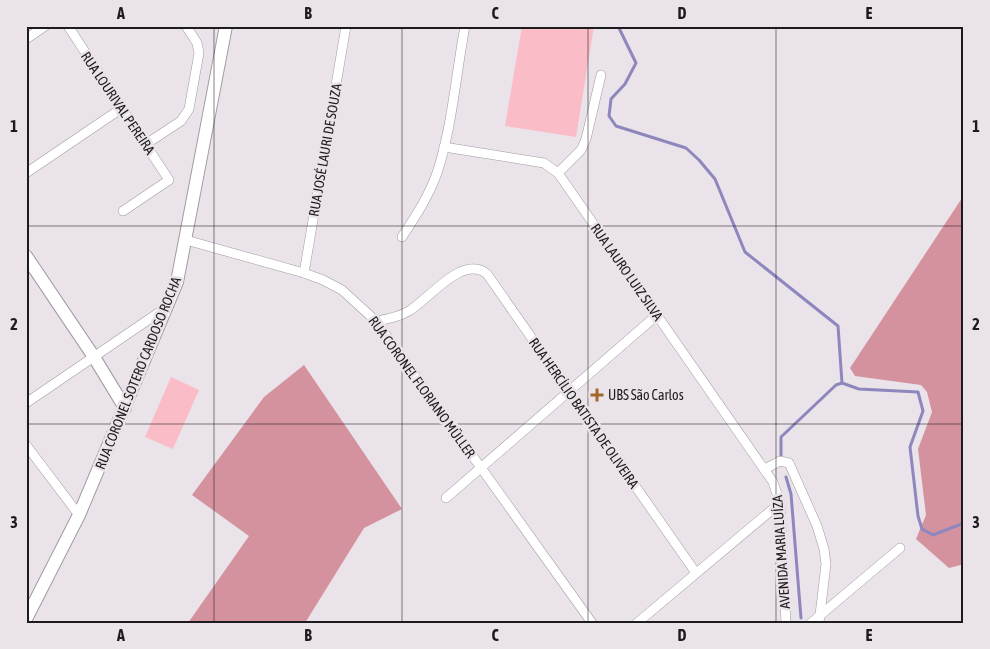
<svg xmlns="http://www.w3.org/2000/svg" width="990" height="649" font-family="'Asap Condensed',sans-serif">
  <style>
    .green { fill: #fabdc7 }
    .forest { fill: #d4929e }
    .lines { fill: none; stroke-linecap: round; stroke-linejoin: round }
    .stream { stroke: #8e87be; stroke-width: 3 }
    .street-casing { stroke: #a19ba1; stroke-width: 10 }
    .secondary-casing { stroke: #a19ba1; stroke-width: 14 }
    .street { stroke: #fff; stroke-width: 9 }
    .secondary { stroke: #fff; stroke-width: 12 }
    .grid { fill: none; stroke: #1d1b1d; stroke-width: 1; stroke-opacity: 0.55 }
    .poi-dot { fill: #a36929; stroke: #eae3e9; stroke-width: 2 }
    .labels { text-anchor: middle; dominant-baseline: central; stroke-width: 5; stroke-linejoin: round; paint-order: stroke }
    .street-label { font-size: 14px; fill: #1d1b1d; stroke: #eae3e9 }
    .poi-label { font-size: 14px; fill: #1d1b1d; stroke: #eae3e9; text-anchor: start }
    .neatline { fill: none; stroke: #1d1b1d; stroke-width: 2 }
    .grid-label { font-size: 16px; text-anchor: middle; font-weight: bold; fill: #1d1b1d }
  </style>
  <rect width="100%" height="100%" fill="#eae3e9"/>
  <g class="green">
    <path d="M522 26H594L576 137 505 126Z"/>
    <path d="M171 377 199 390 173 449 145 437Z"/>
  </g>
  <g class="forest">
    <path d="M964 195V564L949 568 916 539 926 515 918 449 932 412 927 392 921 385 855 376 850 368Z"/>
    <path d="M304 365 402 509 364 528 305 623H188L249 536 192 495 264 397Z"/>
  </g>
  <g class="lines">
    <g class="stream">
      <path d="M618 26 636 63 625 84 611 99 609 116 616 126 686 148 699 160 715 179 745 252 838 326 842 383 859 389 918 392 923 411 910 447 918 516 922 529 933 535 964 523"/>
      <path d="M781 456V437L836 385 842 383"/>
      <path d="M786 477 791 494 801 618"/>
    </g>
    <defs>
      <g id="street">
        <path d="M68 26 169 180 123 211"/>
        <path d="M26 39 45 26"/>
        <path d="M146 144 181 121 189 109 199 53 197 43 186 26"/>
        <path d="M444 147 544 163 558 173 773 482 780 503 786 623"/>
        <path d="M26 173 122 108"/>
        <path d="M558 173 581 150 586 139 601 75"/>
        <path d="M402 237C415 217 429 196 437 173 452 128 456 74 465 26"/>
        <path d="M186 240 304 273 323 280 342 290 376 321 592 623"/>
        <path d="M304 273 346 26"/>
        <path d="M376 321C388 319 399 317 409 311 430 298 463 254 487 274L696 573"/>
        <path d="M26 403 167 307"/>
        <path d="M26 445 79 515"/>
        <path d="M765 469 780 461 789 463 817 526 824 549 826 564 819 623"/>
        <path d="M446 498 657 315"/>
        <path d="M637 623 780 503"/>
        <path d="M811 623 900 548"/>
      </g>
      <g id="secondary">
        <path d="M26 256 94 357 125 408"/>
        <path d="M26 619 79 515 177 282 226 26"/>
      </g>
    </defs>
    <use href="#street" class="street-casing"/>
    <use href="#secondary" class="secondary-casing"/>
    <use href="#street" class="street"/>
    <use href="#secondary" class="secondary"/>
  </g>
  <path class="grid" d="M214 26V623M402 26V623M588 26V623M776 26V623M26 226H964M26 424H964"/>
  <path class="poi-dot" d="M594.5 387.5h5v5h5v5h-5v5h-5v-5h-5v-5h5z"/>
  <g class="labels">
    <g class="street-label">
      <text transform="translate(118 103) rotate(56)">RUA LOURIVAL PEREIRA</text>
      <text transform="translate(325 150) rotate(-80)">RUA JOSÉ LAURI DE SOUZA</text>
      <text transform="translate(627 272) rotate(55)">RUA LAURO LUIZ SILVA</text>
      <text transform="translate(138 373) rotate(-68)">RUA CORONEL SOTERO CARDOSO ROCHA</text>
      <text transform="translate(422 387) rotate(54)">RUA CORONEL FLORIANO MÜLLER</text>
      <text transform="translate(584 413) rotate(55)">RUA HERCÍLIO BATISTA DE OLIVEIRA</text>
      <text transform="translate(781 552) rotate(-94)">AVENIDA MARIA LUÍZA</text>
    </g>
    <g class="poi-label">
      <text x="608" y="395">UBS São Carlos</text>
    </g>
  </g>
  <rect width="990" height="649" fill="none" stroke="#eae3e9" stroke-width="55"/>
  <rect x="28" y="28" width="934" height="594" class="neatline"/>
  <g class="grid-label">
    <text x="121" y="19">A</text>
    <text x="308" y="19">B</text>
    <text x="495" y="19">C</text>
    <text x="682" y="19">D</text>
    <text x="869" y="19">E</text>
    <text x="14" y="132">1</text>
    <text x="976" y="132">1</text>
    <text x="14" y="330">2</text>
    <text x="976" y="330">2</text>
    <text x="14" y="528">3</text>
    <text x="976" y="528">3</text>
    <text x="121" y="641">A</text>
    <text x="308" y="641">B</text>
    <text x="495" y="641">C</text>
    <text x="682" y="641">D</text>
    <text x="869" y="641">E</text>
  </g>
</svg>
